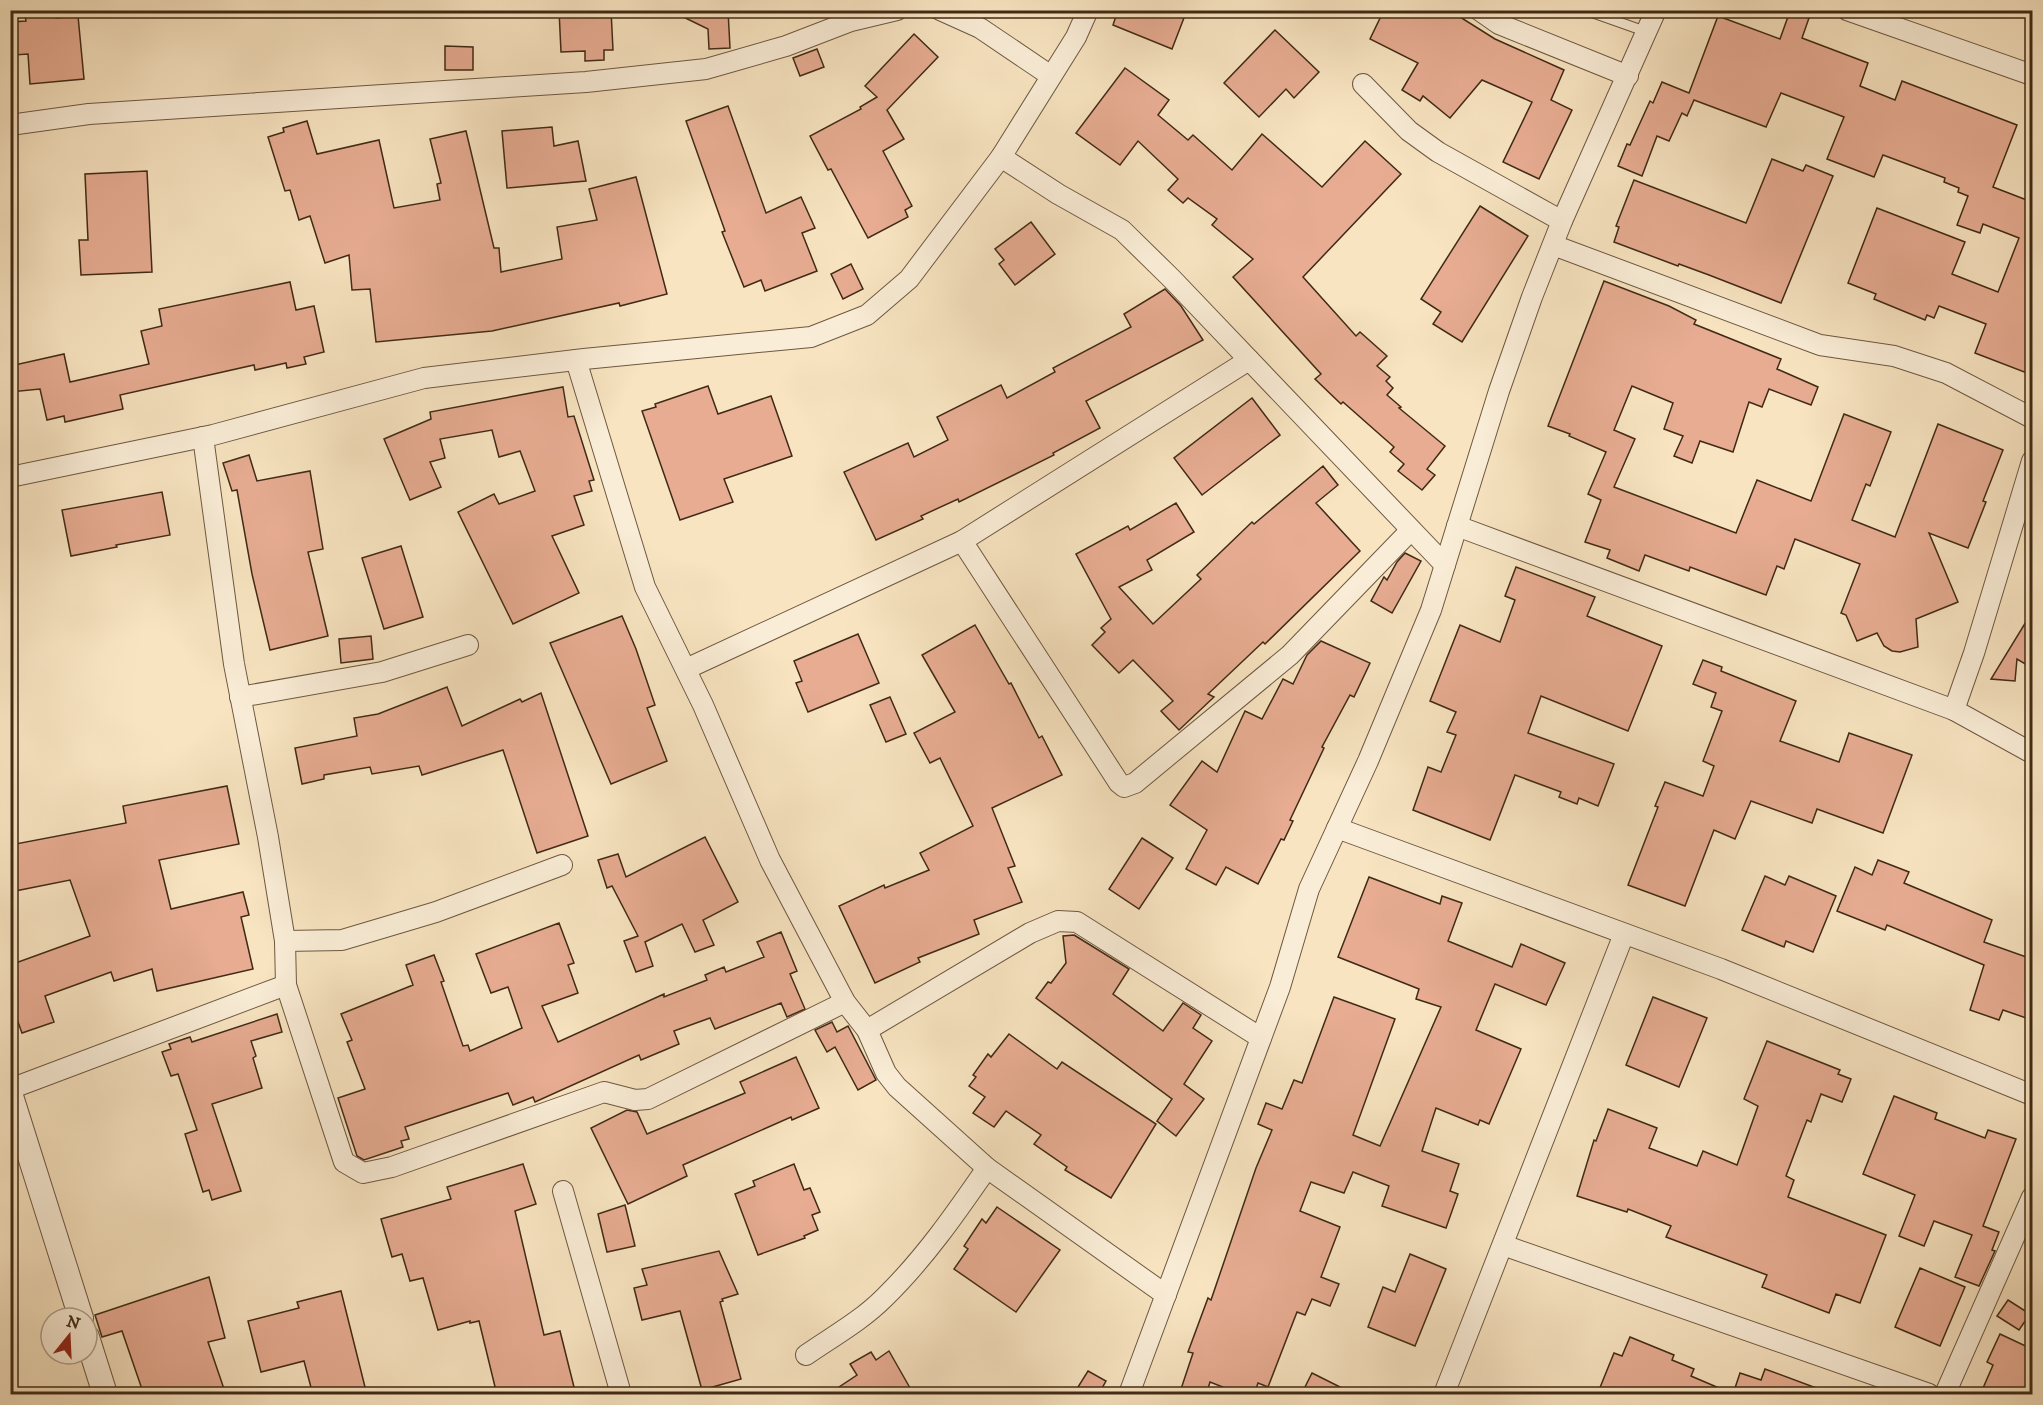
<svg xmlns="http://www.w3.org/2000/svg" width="2043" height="1405" font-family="'IM FELL DW Pica',serif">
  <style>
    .building { fill: #e7ac92; stroke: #402a15; stroke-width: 1.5 }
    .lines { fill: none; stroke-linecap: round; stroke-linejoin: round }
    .service-casing { stroke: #6e5840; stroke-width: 11 }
    .minor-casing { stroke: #6e5840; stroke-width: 22 }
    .tertiary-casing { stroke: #6e5840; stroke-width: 26 }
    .service { stroke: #faedd7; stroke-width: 9 }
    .minor { stroke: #faedd7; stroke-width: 20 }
    .tertiary { stroke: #faedd7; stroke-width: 24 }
  </style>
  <rect width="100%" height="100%" fill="#f8e4c1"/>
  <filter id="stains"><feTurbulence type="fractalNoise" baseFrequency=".00333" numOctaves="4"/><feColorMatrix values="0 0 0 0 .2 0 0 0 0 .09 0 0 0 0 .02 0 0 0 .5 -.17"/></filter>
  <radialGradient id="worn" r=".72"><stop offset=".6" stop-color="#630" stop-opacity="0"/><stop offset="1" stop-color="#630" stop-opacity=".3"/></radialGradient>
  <g class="building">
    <path d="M24 10H56V18L78 16 84 79 30 84 28 54 14 55 11 22 26 21Z"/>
    <path d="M559 10H611L613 50H604V60L585 61V51L561 52Z"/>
    <path d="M669 10H728L730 48 709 49 708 29Z"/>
    <path d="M1118 10H1187L1172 49 1113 25Z"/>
    <path d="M1384 10H1449L1495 39 1564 70 1551 100 1572 110 1539 179 1503 162 1532 102 1482 80 1450 118 1423 96 1420 101 1402 90 1418 63 1370 39Z"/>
    <path d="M1790 11 1809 18 1802 38 1868 63 1860 86 1895 100 1902 81 2017 125 1993 187 2032 202V375L1975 353 1986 324 1939 306 1934 318 1927 315 1925 320 1874 299 1876 294 1848 283 1877 208 1965 242 1952 274 1998 292 2019 238 1983 224 1980 233 1957 225 1968 196 1958 192 1959 188 1944 182 1945 178 1883 155 1874 177 1827 159 1844 117 1781 93 1766 127 1694 100 1687 116 1682 113 1669 141 1657 136 1642 176 1618 166 1627 144 1630 145 1650 101 1653 103 1662 82 1689 93 1718 16 1780 39Z"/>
    <path d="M1275 30 1319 72 1294 98 1286 89 1259 117 1224 83Z"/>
    <path d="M914 34 938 57 887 110 904 139 883 151 912 206 905 210 908 217 868 238 831 169 828 170 810 136 861 109 860 107 877 97 865 86Z"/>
    <path d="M445 46 473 47V70H445Z"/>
    <path d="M817 49 824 67 800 76 793 58Z"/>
    <path d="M1125 68 1169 100 1158 115 1188 140 1193 135 1232 170 1262 134 1322 187 1365 141 1401 174 1303 277 1356 336 1360 332 1387 356 1377 366 1390 377 1386 381 1393 388 1387 395 1401 407 1399 408 1445 446 1427 469 1435 475 1422 490 1398 471 1404 464 1390 452 1394 447 1343 402 1341 404 1315 379 1321 374 1233 277 1253 259 1212 225 1217 219 1188 198 1183 203 1168 190 1178 179 1138 141 1120 165 1076 133Z"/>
    <path d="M728 106 766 213 801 197 815 228 802 233 817 271 765 291 761 280 744 287 722 232 725 231 686 121Z"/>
    <path d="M307 121 317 154 379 140 394 208 440 200 437 184 441 183 430 139 466 131 494 248H499L501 272 562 259 557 227 597 220 589 189 636 177 667 294 620 306 619 303 492 331 376 342 370 289 352 290 349 255 325 263 310 216 299 220 290 190 285 191 268 137 284 132 283 128Z"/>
    <path d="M552 127 554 146 578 141 586 181 507 188 502 131Z"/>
    <path d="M1772 159 1803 171 1806 165 1833 176 1781 303 1709 275 1679 264 1678 266 1614 242 1619 227 1616 226 1634 180 1746 223Z"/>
    <path d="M147 171 152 272 81 275 79 240H88L85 174Z"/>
    <path d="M1480 206 1528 236 1462 342 1433 324 1441 312 1421 299Z"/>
    <path d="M1031 222 1055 254 1015 285 999 264 1004 260 995 249Z"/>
    <path d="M851 264 863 289 843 299 831 274Z"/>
    <path d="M1604 281 1669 306 1696 320 1694 324 1781 359 1777 369 1818 387 1811 405 1769 389 1762 407 1749 402 1733 452 1700 441 1692 463 1674 456 1683 436 1664 429 1673 403 1632 386 1614 430 1635 439 1614 487 1736 533 1757 480 1811 501 1844 414 1891 432 1870 486 1866 484 1852 520 1895 537 1938 424 2003 450 1983 501 1986 502 1968 548 1929 533 1958 602 1916 619 1918 647 1900 652 1892 651 1884 646 1877 633 1857 641 1846 615 1841 613 1860 564 1795 539 1784 569 1777 566 1766 595 1690 567 1689 571 1645 555 1639 571 1607 558 1610 550 1585 542 1601 500 1588 494 1606 452 1569 436 1570 434 1548 426Z"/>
    <path d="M290 282 296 310 314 306 324 352 304 357 306 364 287 368 286 363 255 370 254 365 120 395 123 409 65 422 64 416 47 420 40 389 10 392V366L64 354 70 382 149 364 141 331 162 326 159 309Z"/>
    <path d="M1165 289 1181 306 1203 340 1086 401 1100 428 1053 453 1054 455 959 502 958 499 921 516 923 519 876 540 844 472 908 443 914 457 948 440 937 417 1001 385 1007 398 1055 372 1053 368 1131 327 1124 314Z"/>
    <path d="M708 386 718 414 771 396 792 456 724 479 733 502 680 520 642 411 656 407 655 404Z"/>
    <path d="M563 387 568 417 574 416 594 480 589 481 592 491 574 496 584 525 552 536 579 593 513 624 458 512 494 494 499 504 535 491 520 451 499 457 492 430 440 439 445 458 430 462 441 487 410 500 384 439 431 419 430 412Z"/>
    <path d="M1252 398 1280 435 1202 495 1174 458Z"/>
    <path d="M249 455 257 481 310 471 323 549 308 552 328 636 270 650 252 574 237 490 232 491 223 463Z"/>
    <path d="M1323 466 1338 485 1316 503 1360 551 1265 644 1263 642 1208 694 1214 697 1179 730 1161 711 1173 701 1133 660 1119 673 1092 645 1105 632 1101 628 1111 619 1076 554 1128 526 1130 530 1176 503 1194 532 1147 560 1152 570 1119 587 1153 624 1201 579 1197 575 1252 522 1254 524Z"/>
    <path d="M162 492 170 535 116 545 117 547 71 556 62 510Z"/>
    <path d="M401 546 423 617 384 629 362 558Z"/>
    <path d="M1405 553 1421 561 1392 613 1371 601 1384 577 1387 580 1397 562Z"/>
    <path d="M1516 567 1595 597 1587 616 1662 646 1628 731 1541 696 1528 733 1614 764 1598 806 1579 798 1577 804 1559 797 1561 792 1515 775 1490 840 1413 810 1428 767 1441 772 1456 735 1447 732 1456 712 1430 701 1460 625 1500 642 1515 600 1505 596Z"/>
    <path d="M2032 612V668L2017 659 2015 681 1991 679Z"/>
    <path d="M622 616 636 649 655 705 647 708 667 761 611 784 550 643Z"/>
    <path d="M975 625 1009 684 1011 683 1039 738 1042 736 1062 775 992 808 1015 866 1008 868 1022 902 974 920 979 934 918 958 920 962 875 983 839 906 884 885 885 888 929 870 920 853 973 826 940 758 930 763 914 733 955 712 922 655Z"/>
    <path d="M858 634 879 683 808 712 796 683 802 681 794 661Z"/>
    <path d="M371 636 373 659 341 663 339 639Z"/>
    <path d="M1321 641 1370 663 1354 697 1350 695 1322 747 1324 748 1290 820 1293 821 1284 840 1281 839 1258 884 1226 867 1216 885 1186 869 1207 830 1170 805 1202 761 1217 772 1245 711 1262 719 1283 679 1293 684 1307 655Z"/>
    <path d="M1703 660 1722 667 1721 671 1796 701 1780 741 1839 762 1849 733 1912 755 1883 833 1817 809 1812 823 1751 801 1735 839 1714 830 1685 906 1628 885 1658 807 1655 806 1665 782 1703 796 1714 766 1703 761 1722 711 1711 707 1716 693 1693 684Z"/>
    <path d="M447 687 462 726 520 699 522 702 541 693 588 836 537 853 503 750 422 775 419 766 372 774 370 767 324 775V779L302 784 295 748 357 736 354 718 378 714Z"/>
    <path d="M890 697 906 734 886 742 870 705Z"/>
    <path d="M227 786 239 844 159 860 171 909 243 892 249 915 241 917 253 969 157 991 152 969 114 981 111 972 45 996 54 1022 22 1033 10 1000V965L90 936 70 880 10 892V845L126 823 123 806Z"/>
    <path d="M705 837 738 902 703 920 714 945 695 952 682 924 645 942 653 966 636 972 624 941 638 936 612 886 607 888 598 860 618 854 626 877Z"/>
    <path d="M1142 838 1173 858 1139 909 1109 889Z"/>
    <path d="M1878 860 1909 872 1904 883 1992 920 1984 942 2032 959V1020L2003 1010 1999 1020 1970 1010 1984 965 1887 925 1885 930 1837 911 1855 867 1872 875Z"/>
    <path d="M1765 876 1785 885 1789 876 1836 896 1813 952 1786 941 1784 947 1742 930Z"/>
    <path d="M1369 877 1440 904 1442 896 1462 903 1448 941 1512 967 1521 944 1565 963 1546 1005 1495 984 1476 1030 1521 1049 1489 1124 1480 1120 1478 1125 1436 1108 1422 1151 1459 1164 1450 1191 1458 1194 1446 1228 1382 1206 1389 1186 1353 1172 1344 1193 1311 1182 1300 1211 1340 1227 1321 1277 1339 1284 1330 1306 1312 1299 1305 1315 1297 1312 1268 1387 1258 1383 1254 1395H1243L1210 1382 1206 1395H1179L1193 1353 1188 1352 1208 1298 1211 1300 1256 1168 1272 1130 1258 1124 1266 1103 1282 1109 1294 1080 1302 1083 1334 997 1395 1019 1353 1135 1380 1146 1441 1007 1416 999 1419 989 1338 957Z"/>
    <path d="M559 923 574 963 568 965 578 993 542 1006 558 1042 664 994V997L707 980 705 975 724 967 726 972 764 957 757 942 781 932 797 971 790 974 805 1009 787 1017 781 1003 715 1029 710 1018 674 1031 679 1044 641 1060 639 1055 535 1102 533 1097 513 1105 508 1093 405 1127 409 1139 401 1141 403 1147 364 1160 357 1156 338 1098 365 1089 347 1042 352 1040 341 1014 413 985 406 965 434 955 444 981 441 982 463 1046 468 1045 470 1051 522 1028 508 987 491 993 476 954Z"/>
    <path d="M1074 935 1129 969 1113 994 1163 1031 1183 1003 1201 1015 1193 1028 1212 1041 1184 1084 1204 1099 1176 1136 1157 1121 1172 1099 1036 998 1048 982 1051 983 1066 963 1063 936Z"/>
    <path d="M1653 997 1707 1018 1679 1087 1626 1065Z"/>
    <path d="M277 1014 282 1032 251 1041 256 1056 253 1058 262 1088 212 1104 241 1191 212 1200 209 1190 203 1192 185 1134 197 1130 178 1074 171 1076 162 1052 171 1049 169 1044 190 1037 192 1042Z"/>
    <path d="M832 1022 837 1032 848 1026 876 1080 858 1090 835 1047 827 1052 815 1030Z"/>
    <path d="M1009 1034 1057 1069 1062 1062 1156 1124 1111 1198 1065 1170 1067 1167 1034 1144 1041 1135 1006 1111 994 1127 973 1113 985 1097 969 1086 976 1077 973 1075 988 1054 991 1057Z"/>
    <path d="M1767 1041 1840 1070 1838 1074 1851 1079 1842 1102 1821 1094 1811 1122 1807 1120 1786 1176 1794 1180 1788 1197 1886 1235 1860 1303 1836 1294 1829 1313 1762 1287 1767 1275 1666 1237 1671 1226 1628 1209 1627 1212 1577 1196 1594 1140 1596 1141 1608 1109 1657 1128 1649 1148 1697 1166 1703 1151 1737 1165 1758 1106 1744 1099Z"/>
    <path d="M796 1057 819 1108 792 1120 791 1117 683 1165 687 1176 628 1204 591 1128 627 1110 637 1112 647 1134 745 1093 740 1082Z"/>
    <path d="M1894 1096 1937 1113 1935 1119 1985 1138 1988 1130 2016 1139 1983 1226 1999 1232 1992 1250 1995 1251 1979 1286 1955 1277 1972 1235 1934 1221 1924 1246 1899 1236 1915 1195 1863 1174Z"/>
    <path d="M523 1164 536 1204 515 1211 544 1335 560 1331 576 1395H497L479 1321 470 1323V1321L438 1330 423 1278 410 1281 402 1254 392 1257 381 1219 451 1199 447 1187Z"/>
    <path d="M794 1164 804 1190 810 1188 820 1212 812 1215 818 1230 804 1236 805 1238 758 1255 735 1194 755 1186 753 1181Z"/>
    <path d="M625 1205 635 1246 607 1252 598 1214Z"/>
    <path d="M997 1207 1060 1250 1016 1312 954 1269 968 1249 964 1246 982 1219 986 1223Z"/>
    <path d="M719 1251 738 1294 722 1299 723 1301 720 1302 741 1379 702 1390 680 1311 642 1320 634 1288 647 1285 642 1269Z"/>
    <path d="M1410 1254 1446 1269 1415 1346 1368 1327 1383 1287 1395 1292Z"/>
    <path d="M1920 1268 1965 1287 1940 1346 1895 1327Z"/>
    <path d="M209 1277 225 1338 208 1342 224 1389 205 1395H144L122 1331 102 1337 95 1315Z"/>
    <path d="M341 1291 367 1395H313L304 1361 261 1372 248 1321 299 1308 297 1302Z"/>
    <path d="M2008 1300 2030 1314 2019 1330 1997 1316Z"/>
    <path d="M2000 1334 2032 1349V1395H1980L1993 1365 1987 1362Z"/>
    <path d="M1630 1337 1674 1355 1672 1360 1694 1369 1691 1376 1733 1394 1740 1373 1761 1380 1765 1369 1827 1392 1826 1395H1597L1614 1353 1622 1356Z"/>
    <path d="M889 1351 914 1395H827L857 1375 850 1364 871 1352 876 1360Z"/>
    <path d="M1088 1371 1106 1381 1098 1395H1073Z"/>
    <path d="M1312 1373 1356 1395H1301Z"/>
  </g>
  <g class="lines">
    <defs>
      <path id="service" d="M1585 10 1647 32"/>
      <g id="minor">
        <path d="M940 10 980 28 1051 76"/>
        <path d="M1479 10 1499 24 1628 76"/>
        <path d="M1847 10 2032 75"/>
        <path d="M1363 84 1409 131 1438 152 1562 221"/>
        <path d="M10 125 89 114 586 82 706 69 786 46 851 21 897 10"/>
        <path d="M1001 157 1058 194 1122 230 1172 279 1445 565"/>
        <path d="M1553 245 1820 345 1894 356 1946 373 2032 418"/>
        <path d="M576 360 645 587 703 705 770 860 845 1002 867 1030 886 1073 897 1087 987 1168 1166 1295"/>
        <path d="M203 437 234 664 268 837 285 941 286 985 344 1162 363 1173 392 1167 604 1092 635 1100 648 1099 845 1002"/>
        <path d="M10 477 213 435 424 378 584 359 811 337 867 315 909 279 1001 157 1076 37 1088 10"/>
        <path d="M1457 526 1954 710 2032 753"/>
        <path d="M962 541 1119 783 1124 787 1135 783 1290 655 1411 530"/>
        <path d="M686 669 962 541 1249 360"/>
        <path d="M240 697 382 672 468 645"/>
        <path d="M1954 710 1974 653 2032 461"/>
        <path d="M1337 828 1721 969 2032 1095"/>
        <path d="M285 941 342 940 436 912 562 865"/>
        <path d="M867 1030 1030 933 1058 921 1077 922 1261 1038"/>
        <path d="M10 1089 286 985"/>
        <path d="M563 1191 621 1394"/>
        <path d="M1503 1245 1929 1394"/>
        <path d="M806 1355C832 1337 861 1321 884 1298 924 1259 956 1213 987 1168"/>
        <path d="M1129 1394 1280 987 1309 889 1368 761 1431 610 1499 391 1532 297 1562 221 1656 10"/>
        <path d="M1444 1394 1624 934"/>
        <path d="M1945 1394 2032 1197"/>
      </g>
      <g id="tertiary">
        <path d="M10 1093 81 1318"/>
        <path d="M87 1337 105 1394"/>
      </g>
    </defs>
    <use href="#service" class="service-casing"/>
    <use href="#minor" class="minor-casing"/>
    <use href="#tertiary" class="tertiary-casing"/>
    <use href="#service" class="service"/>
    <use href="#minor" class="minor"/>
    <use href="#tertiary" class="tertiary"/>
  </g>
  <rect width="2043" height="1405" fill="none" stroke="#f8e4c1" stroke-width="36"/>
  <rect x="12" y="12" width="2019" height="1381" fill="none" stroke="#402a15" stroke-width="3"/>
  <rect x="18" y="18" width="2007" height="1369" fill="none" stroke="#402a15" stroke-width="1.5"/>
  <g transform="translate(69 1336) rotate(18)"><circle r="28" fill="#faedd7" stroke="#b09f89" stroke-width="1.5"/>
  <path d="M0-4.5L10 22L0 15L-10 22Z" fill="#8f2418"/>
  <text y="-9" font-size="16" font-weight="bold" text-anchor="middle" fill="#402a15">N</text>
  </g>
  <rect width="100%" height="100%" filter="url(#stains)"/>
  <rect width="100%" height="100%" fill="url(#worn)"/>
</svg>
